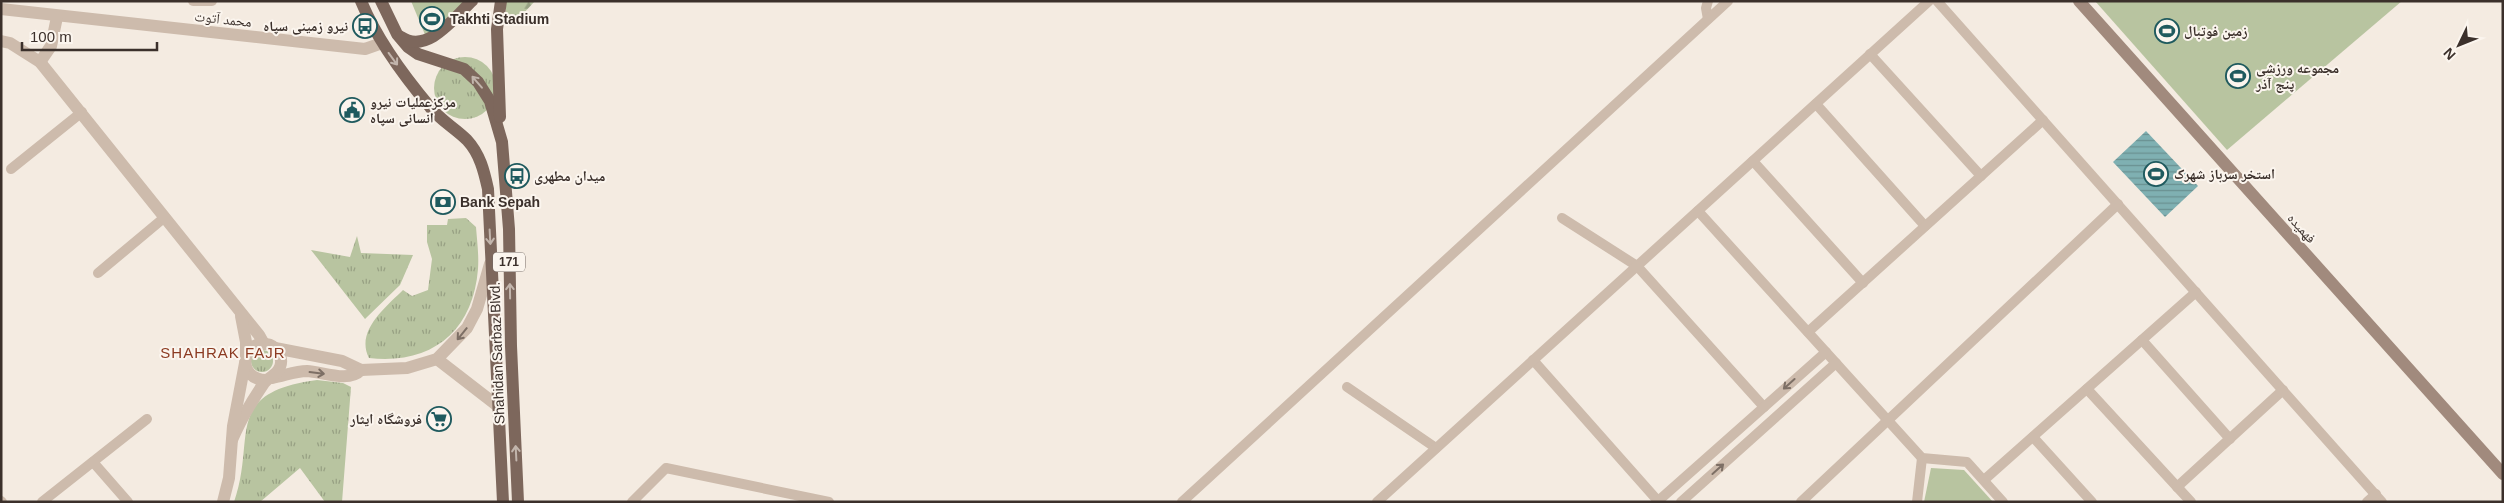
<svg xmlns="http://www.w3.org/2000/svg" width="2504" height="503" font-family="Helvetica,'Noto Naskh Arabic',sans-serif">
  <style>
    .grass { fill: url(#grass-tufts) }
    .forest { fill: url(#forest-firs) }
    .park { fill: #b8c4a0 }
    .water { fill: url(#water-rules) }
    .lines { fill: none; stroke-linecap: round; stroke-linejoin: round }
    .minor { stroke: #cdbbac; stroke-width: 10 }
    .tertiary { stroke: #cdbbac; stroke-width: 12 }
    .secondary { stroke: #a18a7d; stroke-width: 12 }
    .primary { stroke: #7d675c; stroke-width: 12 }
    .oneway { stroke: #c2b5ac }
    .oneway2 { stroke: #7d6f65 }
    .labels { text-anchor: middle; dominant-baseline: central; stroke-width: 4; stroke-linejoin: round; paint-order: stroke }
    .shield { fill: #fbf5ee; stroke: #756b66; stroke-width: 1 }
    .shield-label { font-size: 12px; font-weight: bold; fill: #3b302b }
    .street-label { font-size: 14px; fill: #3b302b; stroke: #fbf5ee }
    .poi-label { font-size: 14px; font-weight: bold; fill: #3b302b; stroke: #fbf5ee; text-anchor: start }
    .neighbourhood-label { font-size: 15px; letter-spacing: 1px; fill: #8c3b22; stroke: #fbf5ee }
  </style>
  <defs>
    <pattern id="grass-tufts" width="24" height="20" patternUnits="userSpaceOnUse" patternTransform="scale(1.25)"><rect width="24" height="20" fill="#b8c4a0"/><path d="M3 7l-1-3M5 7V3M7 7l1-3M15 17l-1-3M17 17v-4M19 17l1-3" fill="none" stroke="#97a083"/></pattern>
    <pattern id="forest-firs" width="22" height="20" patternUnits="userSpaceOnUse" patternTransform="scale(1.25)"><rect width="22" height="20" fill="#b8c4a0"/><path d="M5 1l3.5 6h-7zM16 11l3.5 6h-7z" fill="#97a083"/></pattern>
    <pattern id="water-rules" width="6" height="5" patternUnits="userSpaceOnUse" patternTransform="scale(1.25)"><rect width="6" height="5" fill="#7fb0b2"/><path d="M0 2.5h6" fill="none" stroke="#699091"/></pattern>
  </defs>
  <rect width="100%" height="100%" fill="#f4ebe1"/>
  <g class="grass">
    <circle cx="465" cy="88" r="31"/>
    <path d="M466 218 476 227C477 240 479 255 478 269 473 332 431 365 369 358 355 331 386 307 403 290L412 296 428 290 432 259 427 242V225H447L448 219Z"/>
    <path d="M357 236 361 253 413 255 400 285 365 319 311 250 350 257Z"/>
    <circle cx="262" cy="361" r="11"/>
    <path d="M317 380 343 383 351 387 342 502H325L300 468 260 502H234C257 437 221 393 317 380Z"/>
  </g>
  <path class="forest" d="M506 1H535L522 15 506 23Z"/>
  <g class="park">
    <path d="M411 1H465L426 37Z"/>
    <path d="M2095 1H2402L2227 150Z"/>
    <path d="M1931 468 1964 470 1993 502H1924Z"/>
  </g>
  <path class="water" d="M2146 131 2198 186 2165 217 2113 162Z"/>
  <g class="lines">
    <g class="minor">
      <path d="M193 1H212"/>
      <path d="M1937 1 2382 502"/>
      <path d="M1708 19 1706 8 1708 1"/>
      <path d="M1870 54 1981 176"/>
      <path d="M1816 104 1925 226"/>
      <path d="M1753 161 1863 283"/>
      <path d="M11 169 82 112"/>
      <path d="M1698 211 1922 458 1967 462 2003 502"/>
      <path d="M1562 218 1637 266 1764 407"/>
      <path d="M98 273 165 217"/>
      <path d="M1808 332 2043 120"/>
      <path d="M2142 340 2230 439"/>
      <path d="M1533 360 1658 501"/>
      <path d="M1347 387 1436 448"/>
      <path d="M2087 389 2191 502"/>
      <path d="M2033 437 2092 502"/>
      <path d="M93 462 128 502"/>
      <path d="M1984 480 2196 292"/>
      <path d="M2177 487 2283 390"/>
      <path d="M1 501 2 502"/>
      <path d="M42 502 147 419"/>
      <path d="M632 502 666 468 829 502"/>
      <path d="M1182 502 1728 1"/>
      <path d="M1377 502 1929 1"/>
      <path d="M1657 502 1826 352"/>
      <path d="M1681 502 1836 363"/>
      <path d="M1801 502 2118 204"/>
      <path d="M1917 502 1922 458"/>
      <path d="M2367 502 2376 494"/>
    </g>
    <g class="tertiary">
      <path d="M1 9 365 49 382 43"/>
      <path d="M1 41 10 43 40 62 259 335 264 344"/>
      <path d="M40 62 51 46 57 17"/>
      <path d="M241 316 246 342V357"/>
      <path d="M275 348 342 361 361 370 407 368 437 359 467 328 477 309 490 264"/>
      <path d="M437 359 499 407"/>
      <path d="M272 378C284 376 295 371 307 371 323 372 349 383 361 370"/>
      <path d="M232 440C241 419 251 402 264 383 269 376 277 376 280 367 284 357 276 345 266 344 240 341 237 380 266 380"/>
      <path d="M223 502 229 478 233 426 245 363"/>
    </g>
    <path class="secondary" d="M2079 1 2503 474"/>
    <g class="primary">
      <path d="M361 1C377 40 403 75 430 107 440 120 455 128 467 140 480 154 484 171 488 189L503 502"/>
      <path d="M381 1 397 34 408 47 418 54 464 69 478 82 490 101 502 142 509 229 511 346 518 502"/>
      <path d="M401 37C427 55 454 18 472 1"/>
      <path d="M500 117 497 29 501 1"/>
    </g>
  </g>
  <defs><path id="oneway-shaft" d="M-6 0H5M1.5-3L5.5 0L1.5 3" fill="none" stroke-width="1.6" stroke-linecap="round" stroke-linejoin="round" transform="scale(1.25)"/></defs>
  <g class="oneway">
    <use href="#oneway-shaft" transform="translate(393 59) rotate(54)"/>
    <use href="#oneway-shaft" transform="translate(477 82) rotate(-131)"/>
    <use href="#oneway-shaft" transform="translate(490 237) rotate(87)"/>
    <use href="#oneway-shaft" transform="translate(510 291) rotate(-91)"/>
    <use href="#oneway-shaft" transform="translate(516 453) rotate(-93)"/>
  </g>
  <g class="oneway2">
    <use href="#oneway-shaft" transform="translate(462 334) rotate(129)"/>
    <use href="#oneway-shaft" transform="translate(317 373) rotate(7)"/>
    <use href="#oneway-shaft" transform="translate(1789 384) rotate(138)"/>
    <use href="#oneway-shaft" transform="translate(1718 469) rotate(-42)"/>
  </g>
  <defs>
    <symbol id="stadium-ring" viewBox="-11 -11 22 22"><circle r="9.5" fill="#fbf5ee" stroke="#1f5a5e" stroke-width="1.5"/><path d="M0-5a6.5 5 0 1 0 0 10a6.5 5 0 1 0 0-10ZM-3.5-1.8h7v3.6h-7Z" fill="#1f5a5e"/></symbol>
    <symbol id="bus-ring" viewBox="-11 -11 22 22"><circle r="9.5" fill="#fbf5ee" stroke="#1f5a5e" stroke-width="1.5"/><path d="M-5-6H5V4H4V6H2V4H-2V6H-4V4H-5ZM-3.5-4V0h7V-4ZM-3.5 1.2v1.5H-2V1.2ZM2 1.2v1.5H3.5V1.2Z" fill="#1f5a5e"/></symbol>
    <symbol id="civic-ring" viewBox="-11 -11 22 22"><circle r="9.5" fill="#fbf5ee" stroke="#1f5a5e" stroke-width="1.5"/><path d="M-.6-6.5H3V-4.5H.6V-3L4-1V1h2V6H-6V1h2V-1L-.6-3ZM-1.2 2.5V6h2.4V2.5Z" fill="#1f5a5e"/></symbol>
    <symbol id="bank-ring" viewBox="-11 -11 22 22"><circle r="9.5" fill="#fbf5ee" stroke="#1f5a5e" stroke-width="1.5"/><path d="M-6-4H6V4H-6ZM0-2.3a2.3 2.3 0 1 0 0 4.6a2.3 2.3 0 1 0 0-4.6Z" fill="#1f5a5e"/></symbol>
    <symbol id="supermarket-ring" viewBox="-11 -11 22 22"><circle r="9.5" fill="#fbf5ee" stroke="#1f5a5e" stroke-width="1.5"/><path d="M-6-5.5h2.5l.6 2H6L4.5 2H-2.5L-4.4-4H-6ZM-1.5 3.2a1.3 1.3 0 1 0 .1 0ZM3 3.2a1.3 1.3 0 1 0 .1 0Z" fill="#1f5a5e"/></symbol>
  </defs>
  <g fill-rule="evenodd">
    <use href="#stadium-ring" x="418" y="5" width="28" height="28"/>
    <use href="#bus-ring" x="351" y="12" width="28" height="28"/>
    <use href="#stadium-ring" x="2153" y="17" width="28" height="28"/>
    <use href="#stadium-ring" x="2224" y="62" width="28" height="28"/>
    <use href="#civic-ring" x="338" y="96" width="28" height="28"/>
    <use href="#stadium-ring" x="2142" y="160" width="28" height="28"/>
    <use href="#bus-ring" x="503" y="162" width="28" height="28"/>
    <use href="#bank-ring" x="429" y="188" width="28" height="28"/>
    <use href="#supermarket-ring" x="425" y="405" width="28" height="28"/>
  </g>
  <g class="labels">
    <rect class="shield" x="493" y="252.5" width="32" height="19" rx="4"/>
    <g class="shield-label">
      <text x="509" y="262">171</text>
    </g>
    <g class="street-label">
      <text transform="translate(223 19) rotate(6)">محمد آتوت</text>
      <text transform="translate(2302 228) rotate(48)">فهمیده</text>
      <text transform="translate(497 353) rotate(-92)">Shahidan Sarbaz Blvd.</text>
    </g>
    <g class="poi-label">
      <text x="450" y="19">Takhti Stadium</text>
      <text x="348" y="26" text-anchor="end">نیرو زمینی سپاه</text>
      <text x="2184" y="31">زمین فوتبال</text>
      <text x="2256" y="68">مجموعه ورزشی<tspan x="2256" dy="16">پنج آذر</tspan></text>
      <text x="370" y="102">مرکزعملیات نیرو<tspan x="370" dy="16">انسانی سپاه</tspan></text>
      <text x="2174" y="174">استخر سرباز شهرک</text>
      <text x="534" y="176">میدان مطهری</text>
      <text x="460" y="202">Bank Sepah</text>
      <text x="422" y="419" text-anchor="end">فروشگاه ایثار</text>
    </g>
    <g class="neighbourhood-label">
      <text x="223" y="352">SHAHRAK FAJR</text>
    </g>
  </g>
  <rect width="2504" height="503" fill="none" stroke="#3b302b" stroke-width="5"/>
  <g transform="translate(2459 45) rotate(227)" stroke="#fbf5ee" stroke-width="4" paint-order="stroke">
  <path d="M0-4L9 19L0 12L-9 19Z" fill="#3b302b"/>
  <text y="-8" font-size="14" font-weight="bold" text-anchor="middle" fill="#3b302b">N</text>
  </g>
  <path d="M22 42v8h135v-8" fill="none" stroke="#3b302b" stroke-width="2.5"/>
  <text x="30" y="42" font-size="15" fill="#3b302b" stroke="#fbf5ee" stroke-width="4" paint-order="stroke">100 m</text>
</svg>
